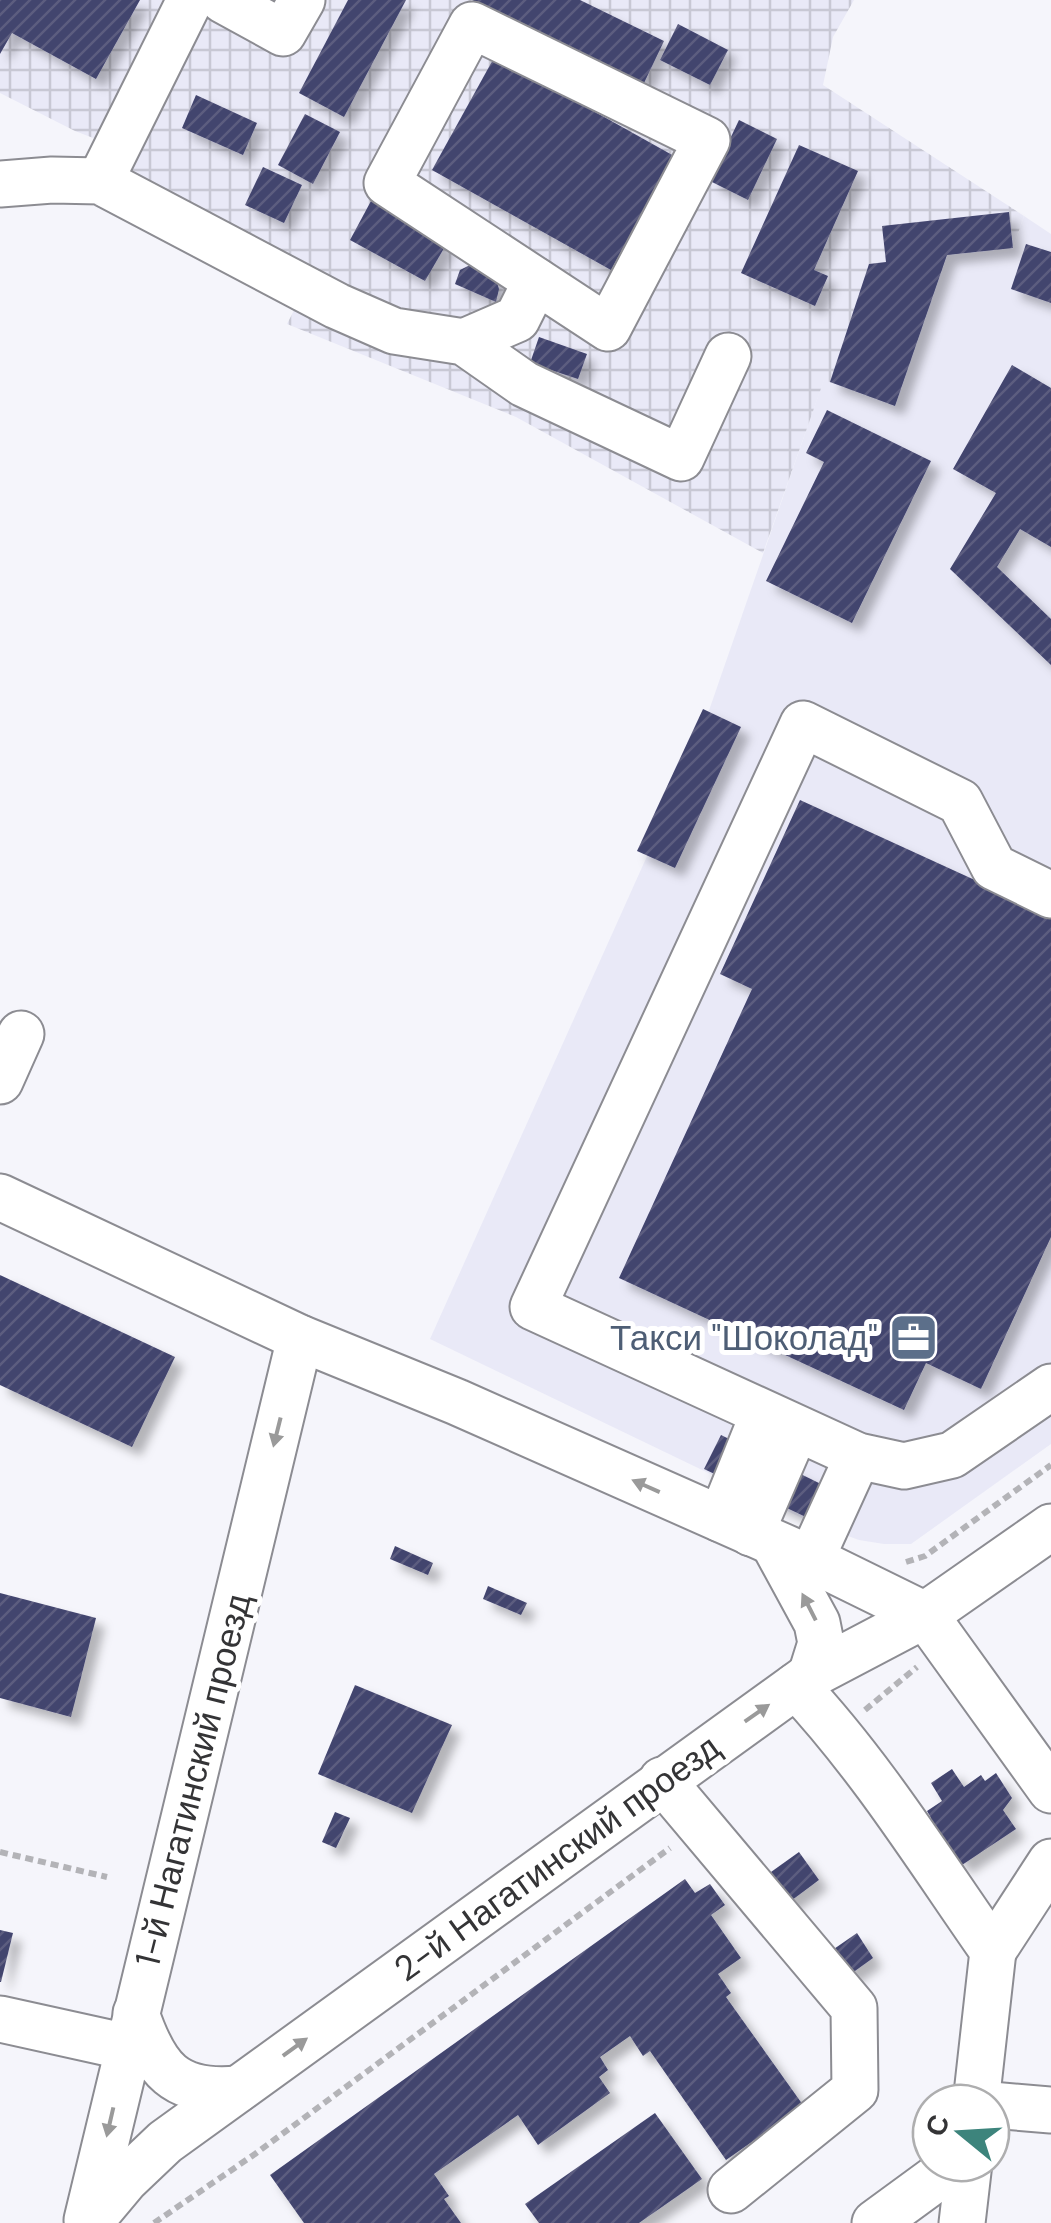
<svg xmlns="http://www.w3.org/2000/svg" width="1051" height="2223" font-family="'DM Sans',sans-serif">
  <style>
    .built { fill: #e9e9f7 }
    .industrial { fill: url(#industrial-grid) }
    .building { fill: url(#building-hatch); filter: url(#shadow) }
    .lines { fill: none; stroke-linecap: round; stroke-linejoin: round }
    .minor-casing { stroke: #8c8c92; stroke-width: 49 }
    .path { stroke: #b3b3b7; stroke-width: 6; stroke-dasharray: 8 5; stroke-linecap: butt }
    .minor { stroke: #fff; stroke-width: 45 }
    .oneway { fill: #9a9a9a }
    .labels { text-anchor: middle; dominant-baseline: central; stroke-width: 10; stroke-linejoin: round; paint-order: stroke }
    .service-label { font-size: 35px; fill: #4e5e75; stroke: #fff; text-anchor: end }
    .street-label { font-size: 35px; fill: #343436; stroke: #fff }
  </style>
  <defs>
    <pattern id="industrial-grid" width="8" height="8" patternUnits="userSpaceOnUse" patternTransform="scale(2.5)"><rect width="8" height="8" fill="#e9e9f7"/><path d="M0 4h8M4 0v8" fill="none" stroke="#c8c8d4"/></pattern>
    <pattern id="building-hatch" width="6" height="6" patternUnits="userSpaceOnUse" patternTransform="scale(2.5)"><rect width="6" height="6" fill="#42446e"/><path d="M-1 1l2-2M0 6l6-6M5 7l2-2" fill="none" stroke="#5c5d7f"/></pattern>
    <filter id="shadow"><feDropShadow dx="9" dy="9" stdDeviation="5" flood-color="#0004"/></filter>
  </defs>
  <rect width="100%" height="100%" fill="#f5f5fb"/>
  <path class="built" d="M1024 216 1051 234V1444L911 1544H884L859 1540 810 1522 430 1339 697 745 824 379 947 255 1013 248Z"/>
  <path class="industrial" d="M0 0H854L833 37 823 85 1024 216 1013 248 947 255 895 406 824 380 763 553 516 417 287 324 312 275 125 174 132 153 75 131 0 93Z"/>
  <g class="building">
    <path d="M0 0H140L96 79 12 33 0 54Z"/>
    <path d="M348 0H406L344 117 299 93Z"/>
    <path d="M472 0H580L664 41 644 83Z"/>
    <path d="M678 24 728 50 710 85 660 60Z"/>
    <path d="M495 56 674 156 611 270 432 170Z"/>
    <path d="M196 95 257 123 243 155 182 128Z"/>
    <path d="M305 114 340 132 313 184 278 165Z"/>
    <path d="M739 120 777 139 748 200 710 181Z"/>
    <path d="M799 145 858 171 814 270 828 276 815 306 741 273Z"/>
    <path d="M263 167 302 185 284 223 245 205Z"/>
    <path d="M371 201 447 243 425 281 350 240Z"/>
    <path d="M1009 212 1013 248 947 255 895 406 830 382 869 264 886 262 882 226Z"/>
    <path d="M1026 244 1051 252V303L1011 289Z"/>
    <path d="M472 264 494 273 499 289 496 302 455 284 460 270Z"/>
    <path d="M539 337 587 354 578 379 530 363Z"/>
    <path d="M1012 365 1051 388V547L1020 529 997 567 1051 619V665L950 569 996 493 953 469Z"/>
    <path d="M827 410 931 461 852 623 766 581 824 462 806 453Z"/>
    <path d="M703 709 741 727 675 868 637 851Z"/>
    <path d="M800 800 1051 915V1237L981 1389 926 1363 904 1410 619 1278 752 989 720 974Z"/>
    <path d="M0 1275 175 1357 132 1447 0 1385Z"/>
    <path d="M721 1435 823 1485 808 1518 704 1469Z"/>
    <path d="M395 1546 433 1563 428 1575 390 1559Z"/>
    <path d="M488 1586 527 1603 521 1615 483 1599Z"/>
    <path d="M0 1593 96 1618 71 1717 0 1698Z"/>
    <path d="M355 1685 452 1725 412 1813 318 1774Z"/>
    <path d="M952 1769 964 1787 981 1775 985 1781 996 1773 1012 1798 1003 1810 1016 1829 962 1865 949 1846 937 1853 922 1824 931 1818 927 1811 942 1801 931 1783Z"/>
    <path d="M335 1812 350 1818 336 1848 322 1842Z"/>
    <path d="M799 1852 819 1880 784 1906 764 1877Z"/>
    <path d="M685 1879 695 1893 710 1884 725 1905 711 1915 741 1958 718 1974 731 1993 726 1997 803 2105 779 2122 786 2132 763 2148 756 2139 726 2160 650 2051 643 2056 630 2036 600 2057 608 2070 599 2077 610 2093 538 2145 518 2115 434 2174 449 2196 444 2199 461 2223H304L270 2175Z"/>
    <path d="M0 1930 13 1933 1 1982H0Z"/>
    <path d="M857 1933 873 1958 848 1976 831 1951Z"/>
    <path d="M655 2113 702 2179 639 2223H539L525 2204Z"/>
  </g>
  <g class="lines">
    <defs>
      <g id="minor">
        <path d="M223 0 283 33 302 0"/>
        <path d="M472 25 707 140 608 328 387 183Z"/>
        <path d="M100 181 190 0"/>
        <path d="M0 184 52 180 100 181 337 306 394 331 464 342 524 384 681 458 728 356"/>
        <path d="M464 342 517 319 536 281"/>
        <path d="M1051 895 994 867 960 802 803 724 533 1307 858 1456 904 1466 952 1455 1051 1387"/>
        <path d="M0 1081 21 1034"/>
        <path d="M0 1197 300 1338 457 1402 811 1559 925 1615 1051 1790"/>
        <path d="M721 1519 763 1415"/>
        <path d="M751 1533 796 1429"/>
        <path d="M774 1544 817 1623 821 1643 811 1675"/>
        <path d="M811 1559 858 1456"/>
        <path d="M796 1686C871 1766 930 1861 993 1951L976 2103"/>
        <path d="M662 1780 854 2008 855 2090 731 2190"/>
        <path d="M993 1951 1051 1862"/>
        <path d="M136 2013C155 2069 174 2095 238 2089"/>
        <path d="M0 2019 127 2047"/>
        <path d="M991 2105 1051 2110"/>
        <path d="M87 2220 300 1338"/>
        <path d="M89 2223 125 2180 165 2142 811 1675 925 1615 1051 1527"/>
        <path d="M875 2223 957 2163"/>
        <path d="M962 2223 969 2163"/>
      </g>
    </defs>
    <use href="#minor" class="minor-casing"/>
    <g class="path">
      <path d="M906 1562 925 1556 1051 1465"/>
      <path d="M865 1710 917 1667"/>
      <path d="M0 1852 107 1877"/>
      <path d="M154 2223 255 2154 670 1848"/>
    </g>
    <use href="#minor" class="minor"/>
  </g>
  <defs><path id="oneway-solid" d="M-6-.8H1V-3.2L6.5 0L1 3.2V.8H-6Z" transform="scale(2.5)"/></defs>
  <g class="oneway">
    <use href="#oneway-solid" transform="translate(277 1432) rotate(104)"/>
    <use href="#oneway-solid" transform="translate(646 1486) rotate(-156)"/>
    <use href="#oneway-solid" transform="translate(809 1607) rotate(-117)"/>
    <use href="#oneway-solid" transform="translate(757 1713) rotate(-35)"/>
    <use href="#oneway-solid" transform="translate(295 2047) rotate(-36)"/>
    <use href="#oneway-solid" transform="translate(110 2122) rotate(103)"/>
  </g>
  <defs>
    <symbol id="office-square" viewBox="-11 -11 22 22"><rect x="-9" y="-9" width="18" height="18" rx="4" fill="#5c6f8a" stroke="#fff"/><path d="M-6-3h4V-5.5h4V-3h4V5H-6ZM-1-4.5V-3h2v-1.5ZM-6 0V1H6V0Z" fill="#fff"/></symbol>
  </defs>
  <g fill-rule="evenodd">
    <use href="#office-square" x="886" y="1310" width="55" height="55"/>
  </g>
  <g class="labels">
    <g class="service-label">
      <text x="878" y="1338">Такси "Шоколад"</text>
    </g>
    <g class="street-label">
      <text transform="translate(193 1780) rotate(-76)">1-й Нагатинский проезд</text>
      <text transform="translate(557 1858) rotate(-36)">2-й Нагатинский проезд</text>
    </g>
  </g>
  <g transform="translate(961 2133) rotate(288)"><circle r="48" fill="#ffffff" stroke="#aeaeaf" stroke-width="2.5"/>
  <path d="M0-8L18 38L0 25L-18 38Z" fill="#3d847c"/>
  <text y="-15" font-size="28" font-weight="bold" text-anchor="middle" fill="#343436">С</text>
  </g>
</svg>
